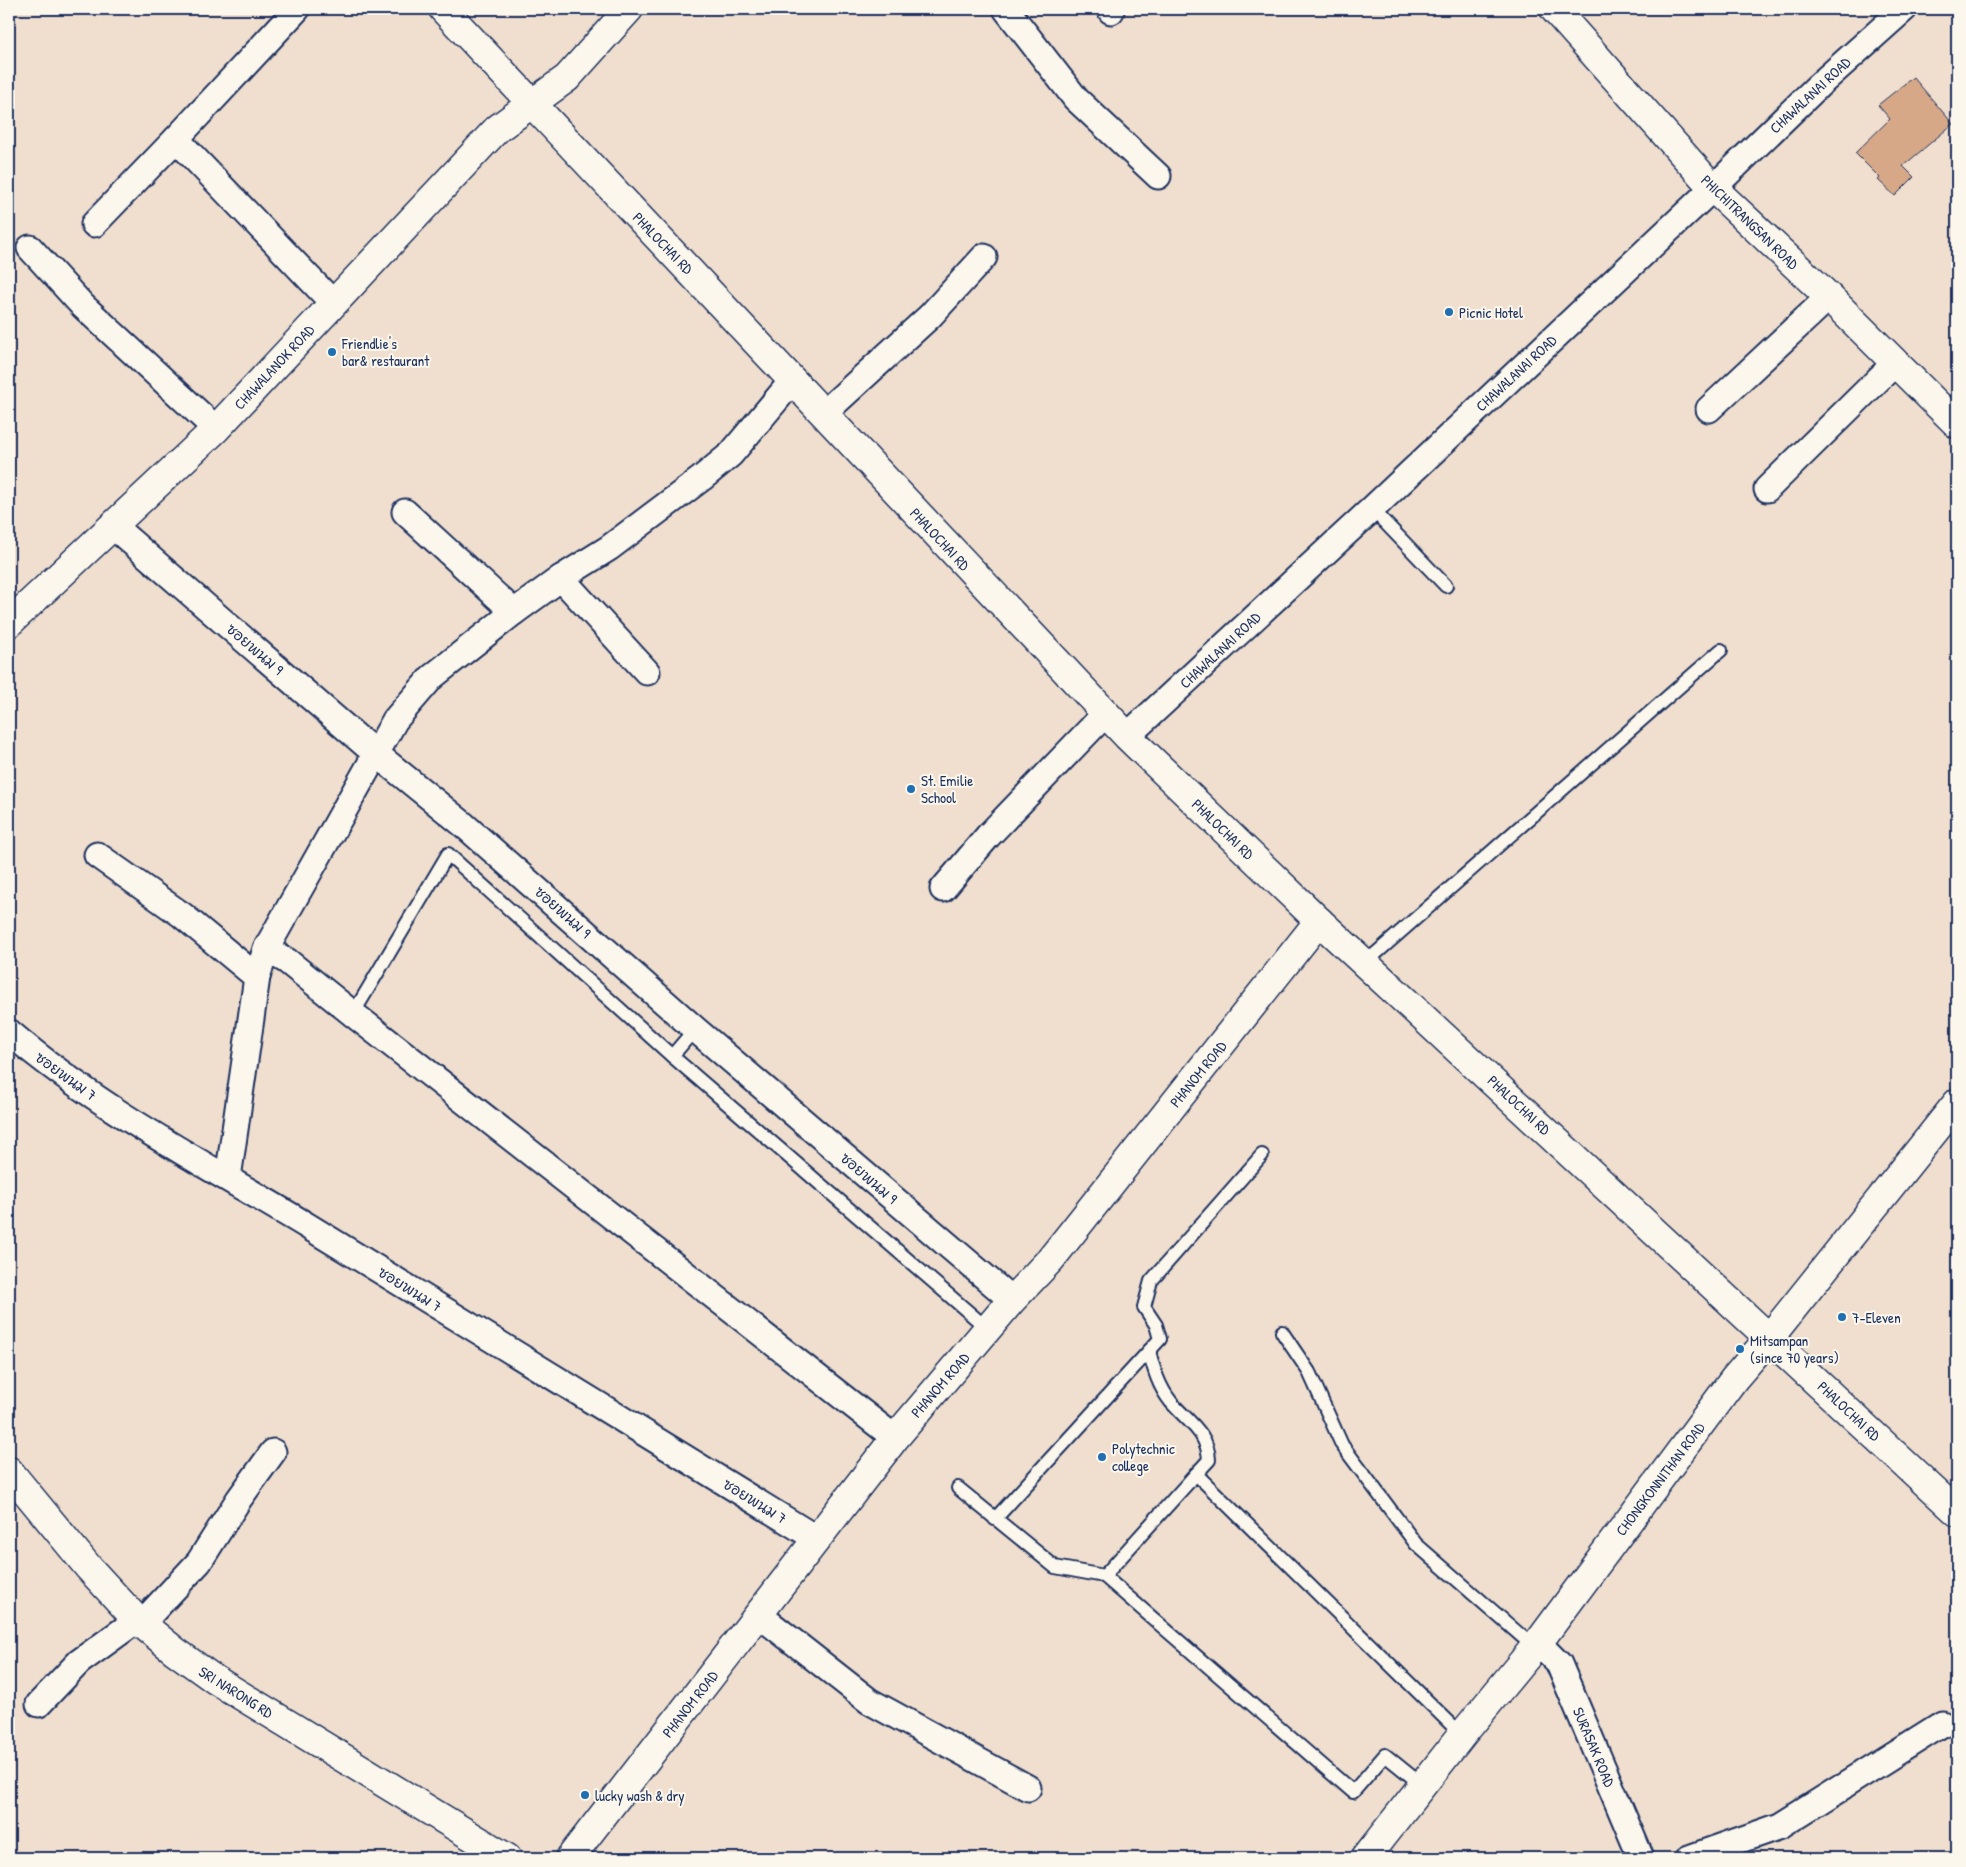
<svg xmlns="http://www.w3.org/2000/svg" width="1966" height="1867" font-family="'Patrick Hand','Playpen Sans Thai',sans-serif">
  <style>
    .building { fill: #d6a888; stroke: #1b2f5e }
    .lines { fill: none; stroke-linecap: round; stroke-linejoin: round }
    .lane-casing { stroke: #1b2f5e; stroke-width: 16 }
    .street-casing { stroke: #1b2f5e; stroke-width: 29 }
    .secondary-casing { stroke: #1b2f5e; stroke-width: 31 }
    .lane { stroke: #fbf7ec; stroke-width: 12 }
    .street { stroke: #fbf7ec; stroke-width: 25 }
    .secondary { stroke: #fbf7ec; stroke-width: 28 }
    .poi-dot { fill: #1f6fb2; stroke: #fbf7ec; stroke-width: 2 }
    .labels { text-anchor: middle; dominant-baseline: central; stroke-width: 4; stroke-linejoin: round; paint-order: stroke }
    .street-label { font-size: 15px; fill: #1b2f5e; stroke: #fbf7ec }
    .poi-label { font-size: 15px; fill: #1b2f5e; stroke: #fbf7ec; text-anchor: start }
  </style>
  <rect width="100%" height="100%" fill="#f0dfce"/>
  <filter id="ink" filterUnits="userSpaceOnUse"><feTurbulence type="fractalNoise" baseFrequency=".02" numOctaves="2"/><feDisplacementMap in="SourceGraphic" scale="10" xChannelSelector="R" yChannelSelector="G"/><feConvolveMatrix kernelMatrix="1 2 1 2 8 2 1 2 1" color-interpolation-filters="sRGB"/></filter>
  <g filter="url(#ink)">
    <path class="building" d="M1913 77 1953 124 1903 166 1914 177 1895 196 1878 180 1880 178 1855 153 1890 119 1878 105Z"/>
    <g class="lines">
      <defs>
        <g id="lane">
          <path d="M1372 509 1446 586"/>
          <path d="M1365 963 1721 650"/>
          <path d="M353 1014 448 854 672 1056 988 1329"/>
          <path d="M672 1056 695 1029"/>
          <path d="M1282 1332 1309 1372 1342 1445 1416 1544 1534 1647"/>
          <path d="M1149 1351C1154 1370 1159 1387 1171 1402 1187 1421 1208 1432 1209 1460L1196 1474"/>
          <path d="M958 1488 1055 1567 1104 1576"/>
          <path d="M995 1519 1160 1339 1156 1325 1144 1307 1151 1281 1262 1155"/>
          <path d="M1422 1785 1385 1755 1353 1792 1104 1576 1196 1474 1462 1735"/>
        </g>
        <g id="street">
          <path d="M1006 9 1076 99 1158 176"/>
          <path d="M1110 9 1111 11"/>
          <path d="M176 139 334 304"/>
          <path d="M94 224 176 139 297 9"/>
          <path d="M30 248 83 306 216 429"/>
          <path d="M1709 409 1829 297"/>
          <path d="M823 414 930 316 984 257"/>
          <path d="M1767 489 1895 363"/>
          <path d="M405 512 514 612"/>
          <path d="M113 526 375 753 464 825 695 1029 1012 1300"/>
          <path d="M561 578 647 672"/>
          <path d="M1127 736 1372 509 1713 188 1818 86 1904 9"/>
          <path d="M97 855 182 915 257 977"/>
          <path d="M943 889 988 836 1105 714"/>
          <path d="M266 949 287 961 353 1014 895 1438"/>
          <path d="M9 1032C99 1109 205 1164 306 1225 476 1330 646 1435 817 1539"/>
          <path d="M228 1178 257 977 266 949 395 720 432 677 514 612 561 578 609 548 702 478 731 454 793 380"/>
          <path d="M758 1614 869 1701 1028 1788"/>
          <path d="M141 1624 199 1562 239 1499 273 1452"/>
          <path d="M1538 1643 1559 1664 1641 1858"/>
          <path d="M39 1704 79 1662 137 1620"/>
          <path d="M1689 1858 1780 1826 1942 1724"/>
        </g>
        <g id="secondary">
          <path d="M443 9 1127 736 1319 921 1957 1512"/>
          <path d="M1554 9 1713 188 1829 297 1957 424"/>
          <path d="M9 623 216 429 497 129 567 78 629 9"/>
          <path d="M9 1471 89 1568 137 1620 175 1651 214 1679 507 1858"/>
          <path d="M570 1858 895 1438 1012 1300 1051 1259 1319 921"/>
          <path d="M1365 1858 1462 1735 1538 1643 1734 1379 1770 1337 1957 1103"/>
        </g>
      </defs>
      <use href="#lane" class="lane-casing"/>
      <use href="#street" class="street-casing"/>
      <use href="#secondary" class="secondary-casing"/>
      <use href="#lane" class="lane"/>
      <use href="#street" class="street"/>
      <use href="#secondary" class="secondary"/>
    </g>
  </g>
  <g class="poi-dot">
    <circle cx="1449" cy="312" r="5"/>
    <circle cx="332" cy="352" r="5"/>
    <circle cx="911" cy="789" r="5"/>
    <circle cx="1842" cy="1317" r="5"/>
    <circle cx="1740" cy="1349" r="5"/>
    <circle cx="1102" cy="1457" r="5"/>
    <circle cx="585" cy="1795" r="5"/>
  </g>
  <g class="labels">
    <g class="street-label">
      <text transform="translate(1810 95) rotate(-43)">CHAWALANAI ROAD</text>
      <text transform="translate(1750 222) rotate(44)">PHICHITRANGSAN ROAD</text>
      <text transform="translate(663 243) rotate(46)">PHALOCHAI RD</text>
      <text transform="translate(274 367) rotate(-47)">CHAWALANOK ROAD</text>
      <text transform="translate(1516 373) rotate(-43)">CHAWALANAI ROAD</text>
      <text transform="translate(940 539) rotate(47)">PHALOCHAI RD</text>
      <text transform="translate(255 649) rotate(41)">ซอยพนม 9</text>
      <text transform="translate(1220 650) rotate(-43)">CHAWALANAI ROAD</text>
      <text transform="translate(1223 829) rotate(44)">PHALOCHAI RD</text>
      <text transform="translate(563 912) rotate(42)">ซอยพนม 9</text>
      <text transform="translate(1198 1074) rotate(-51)">PHANOM ROAD</text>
      <text transform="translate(66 1076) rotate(36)">ซอยพนม 7</text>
      <text transform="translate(1519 1105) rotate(43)">PHALOCHAI RD</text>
      <text transform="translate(869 1178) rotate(41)">ซอยพนม 9</text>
      <text transform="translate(410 1289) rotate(32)">ซอยพนม 7</text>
      <text transform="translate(940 1385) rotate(-49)">PHANOM ROAD</text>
      <text transform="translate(1849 1411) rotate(43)">PHALOCHAI RD</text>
      <text transform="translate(1660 1479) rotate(-53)">CHONGKONNITHAN ROAD</text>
      <text transform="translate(755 1501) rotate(32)">ซอยพนม 7</text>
      <text transform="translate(236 1692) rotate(32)">SRI NARONG RD</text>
      <text transform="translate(690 1704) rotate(-52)">PHANOM ROAD</text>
      <text transform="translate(1594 1747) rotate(67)">SURASAK ROAD</text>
    </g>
    <g class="poi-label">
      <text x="1459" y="312">Picnic Hotel</text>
      <text x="342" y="343">Friendlie's<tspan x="342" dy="17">bar&amp; restaurant</tspan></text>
      <text x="921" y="780">St. Emilie<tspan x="921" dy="17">School</tspan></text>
      <text x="1852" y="1317">7-Eleven</text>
      <text x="1750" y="1340">Mitsampan<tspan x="1750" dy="17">(since 70 years)</tspan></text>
      <text x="1112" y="1448">Polytechnic<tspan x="1112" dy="17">college</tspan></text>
      <text x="595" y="1795">lucky wash &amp; dry</text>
    </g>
  </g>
  <rect width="1966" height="1867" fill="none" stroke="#fbf7ec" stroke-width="30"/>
  <rect x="15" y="15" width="1936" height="1837" fill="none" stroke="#1b2f5e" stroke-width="2" filter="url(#ink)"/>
</svg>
